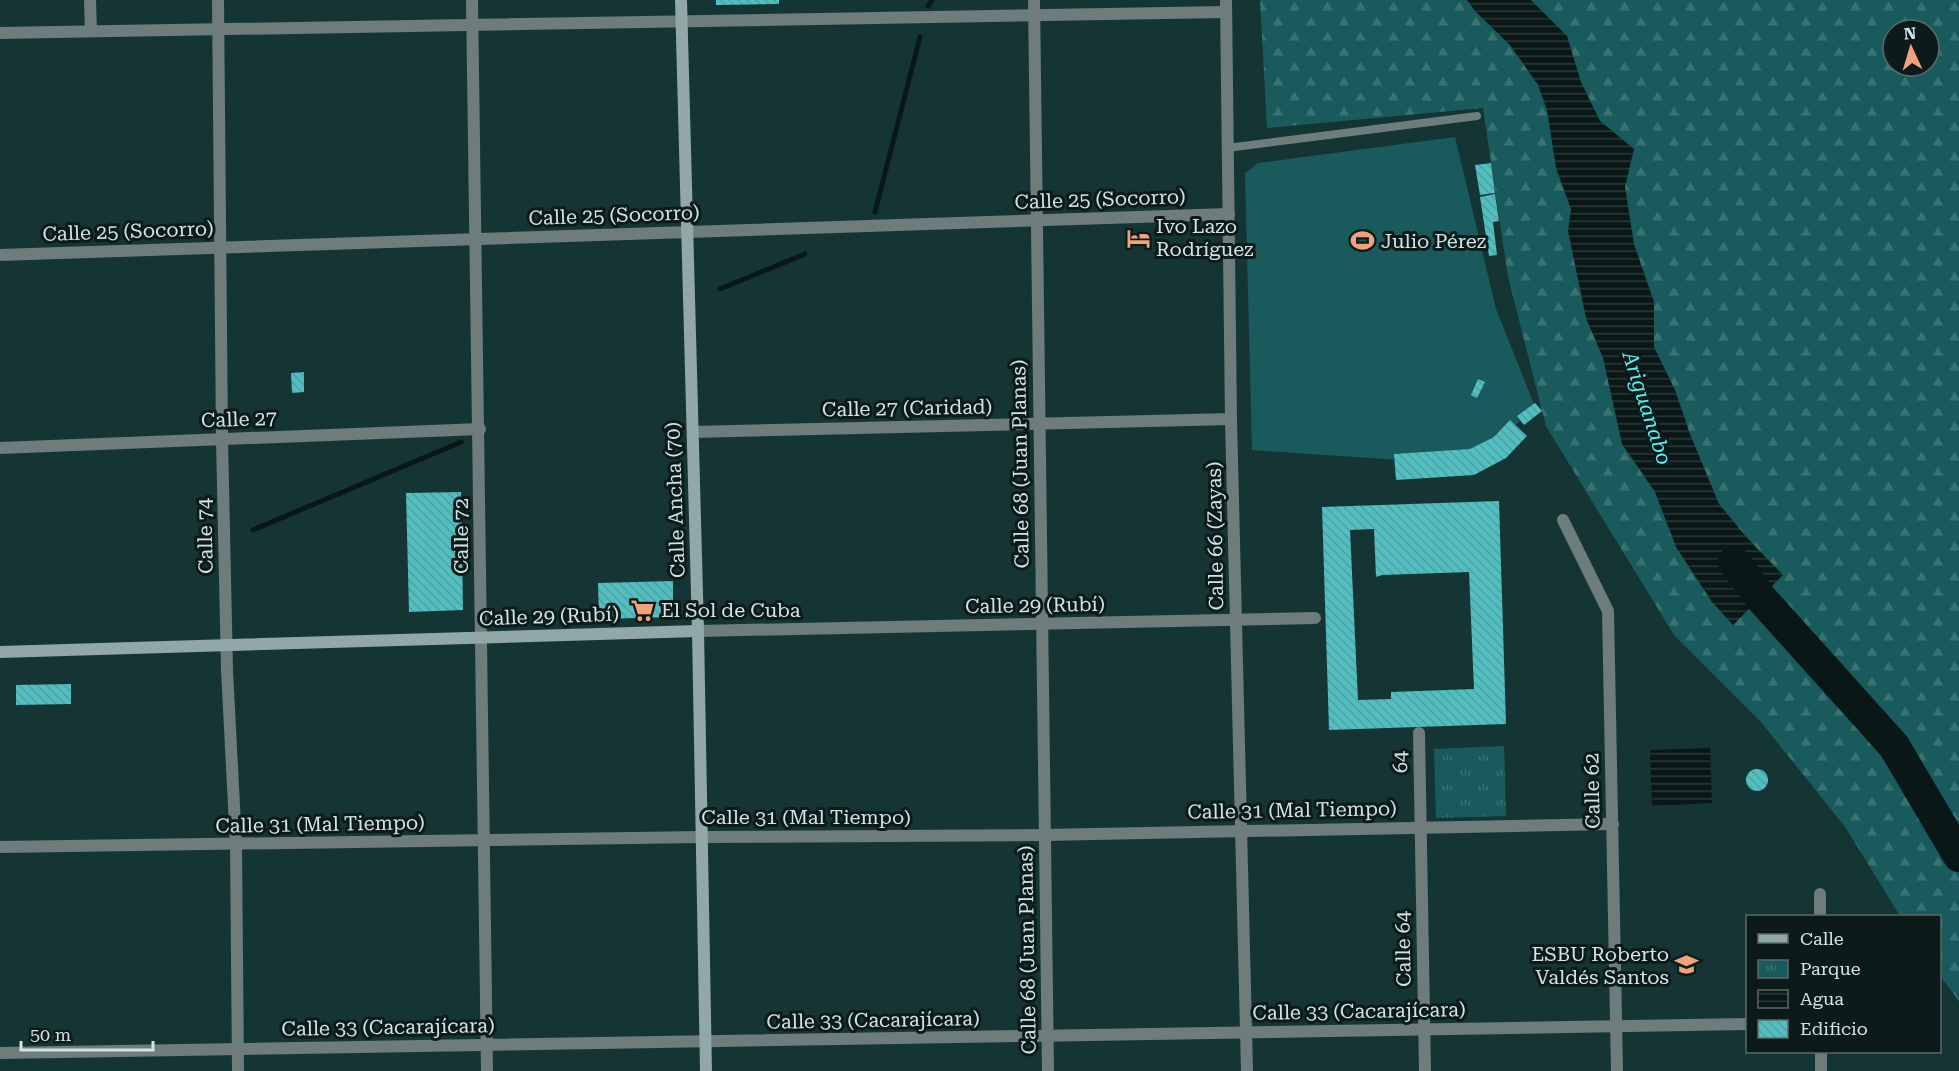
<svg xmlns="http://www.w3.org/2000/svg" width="1959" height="1071" font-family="'Roboto Serif',serif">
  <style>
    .forest { fill: url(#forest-firs); fill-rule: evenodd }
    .park { fill: url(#park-tufts) }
    .pitch { fill: #195b5c }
    .water { fill: url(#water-rules) }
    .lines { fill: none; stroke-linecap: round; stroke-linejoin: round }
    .stream { stroke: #091717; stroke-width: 5 }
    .river { stroke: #091717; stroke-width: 32 }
    .building { fill: url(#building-back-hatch); fill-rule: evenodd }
    .lane { stroke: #6e7c7c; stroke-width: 8 }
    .street { stroke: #6e7c7c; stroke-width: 12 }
    .secondary { stroke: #91a7a8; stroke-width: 12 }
    .labels { text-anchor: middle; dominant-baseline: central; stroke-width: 6; stroke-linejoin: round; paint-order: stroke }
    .street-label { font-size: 20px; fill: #d1e3e3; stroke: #0c1a1a }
    .poi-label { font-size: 20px; fill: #d1e3e3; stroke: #0c1a1a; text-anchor: start }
    .water-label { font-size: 21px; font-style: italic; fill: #58f3f6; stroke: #0c1a1a }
  </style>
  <defs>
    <pattern id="forest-firs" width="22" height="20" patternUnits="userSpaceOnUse" patternTransform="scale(1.5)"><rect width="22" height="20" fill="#195b5c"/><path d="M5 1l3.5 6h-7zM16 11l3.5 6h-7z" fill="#397273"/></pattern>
    <pattern id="park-tufts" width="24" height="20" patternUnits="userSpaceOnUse" patternTransform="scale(1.5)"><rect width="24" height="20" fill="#195b5c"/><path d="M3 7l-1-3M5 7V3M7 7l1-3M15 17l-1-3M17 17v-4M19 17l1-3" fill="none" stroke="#397273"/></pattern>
    <pattern id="water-rules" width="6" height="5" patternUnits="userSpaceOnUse" patternTransform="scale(1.5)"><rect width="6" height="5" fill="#091717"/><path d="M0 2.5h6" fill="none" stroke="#2c3939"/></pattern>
    <pattern id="building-back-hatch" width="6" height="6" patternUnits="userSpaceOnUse" patternTransform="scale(1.5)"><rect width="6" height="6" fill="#53bec0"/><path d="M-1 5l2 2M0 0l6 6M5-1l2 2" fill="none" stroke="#4ea0a1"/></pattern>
  </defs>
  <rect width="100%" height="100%" fill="#153535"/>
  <path class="forest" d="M1260 0H1959V1001L1940 976V916H1900L1846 828 1761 722 1674 635 1546 426 1508 277 1483 108 1267 128ZM1893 30H1929V66H1893Z"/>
  <path class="park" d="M1504 746 1506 816 1436 818 1434 749Z"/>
  <path class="pitch" d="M1455 137 1496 309 1536 409 1478 453 1399 460 1252 450 1245 173 1258 163Z"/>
  <g class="water">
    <path d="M1467 0H1531L1567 36 1581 82 1600 121 1634 149 1625 187 1634 244 1654 302V347L1675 390 1690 434 1719 504 1749 540 1783 575 1733 625 1712 602 1676 547 1655 492 1622 444 1603 358 1586 318 1568 231 1571 209 1556 168 1547 110 1538 85 1510 45 1475 11Z"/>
    <path d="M1710 748 1712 803 1652 806 1650 750Z"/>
  </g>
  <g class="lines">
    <g class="stream">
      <path d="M928 6 932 0"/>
      <path d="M875 212 920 37"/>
      <path d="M720 289 805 254"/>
      <path d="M253 530 461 442"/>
    </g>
    <path class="river" d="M1734 562 1760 597 1894 746 1959 856"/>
  </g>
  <g class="building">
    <path d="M716 0H779V4L716 5Z"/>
    <path d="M1491 163 1495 193 1480 195 1475 165Z"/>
    <path d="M1495 194 1499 221 1493 222 1497 255 1489 256 1480 197Z"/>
    <path d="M304 372V392L292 393 291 373Z"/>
    <path d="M1478 379 1485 382 1477 398 1471 395Z"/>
    <path d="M1535 403 1542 411 1524 425 1517 416Z"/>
    <path d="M1510 420 1527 436 1506 458 1474 475 1396 480 1394 454 1470 449 1494 437Z"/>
    <path d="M461 492 463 610 409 612 406 493Z"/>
    <path d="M1499 501 1506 724 1329 730 1322 507ZM1374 529 1376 577 1382 575 1469 572 1474 689 1391 692V699L1358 700 1350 530Z"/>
    <path d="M673 581V617L599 619 598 583Z"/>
    <path d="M71 684V704L16 705V685Z"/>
    <circle cx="1757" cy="780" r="11"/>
  </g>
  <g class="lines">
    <path class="lane" d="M1227 148 1477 116"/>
    <g class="street">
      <path d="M90 0 91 31"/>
      <path d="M218 0 222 439 227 670 236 845 238 1071"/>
      <path d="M472 0 487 1071"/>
      <path d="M1034 0 1048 1071"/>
      <path d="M1226 0 1231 419 1247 1071"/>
      <path d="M0 33 1226 12"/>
      <path d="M0 255 1229 214"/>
      <path d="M693 432 1231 419"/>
      <path d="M0 448 480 429"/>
      <path d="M1563 520 1608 611 1617 1071"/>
      <path d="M698 631 1315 618"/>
      <path d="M1419 733 1425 1071"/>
      <path d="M0 847 702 837 1045 835 1613 824"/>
      <path d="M1820 916V894"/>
      <path d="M1821 1052V1071"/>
      <path d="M0 1053 1748 1024"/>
    </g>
    <g class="secondary">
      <path d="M681 0 698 631 706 1071"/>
      <path d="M0 652 698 631"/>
    </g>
  </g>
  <defs>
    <symbol id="hotel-bare" viewBox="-9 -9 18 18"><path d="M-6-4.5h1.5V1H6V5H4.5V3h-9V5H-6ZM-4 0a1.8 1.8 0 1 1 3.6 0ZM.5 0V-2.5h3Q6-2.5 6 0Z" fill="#f1a27b" stroke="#0c1a1a" stroke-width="2.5" paint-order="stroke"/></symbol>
    <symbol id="stadium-bare" viewBox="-9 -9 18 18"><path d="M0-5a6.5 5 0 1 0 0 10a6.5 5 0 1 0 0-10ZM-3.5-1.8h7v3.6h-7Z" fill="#f1a27b" stroke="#0c1a1a" stroke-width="2.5" paint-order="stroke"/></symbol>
    <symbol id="supermarket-bare" viewBox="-9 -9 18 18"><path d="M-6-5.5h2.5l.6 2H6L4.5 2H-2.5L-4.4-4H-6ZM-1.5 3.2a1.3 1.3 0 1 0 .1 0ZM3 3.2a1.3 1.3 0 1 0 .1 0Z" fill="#f1a27b" stroke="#0c1a1a" stroke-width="2.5" paint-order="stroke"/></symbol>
    <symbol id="school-bare" viewBox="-9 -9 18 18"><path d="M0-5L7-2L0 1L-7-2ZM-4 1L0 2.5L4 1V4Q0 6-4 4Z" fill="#f1a27b" stroke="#0c1a1a" stroke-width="2.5" paint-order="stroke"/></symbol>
  </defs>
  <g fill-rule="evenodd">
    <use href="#hotel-bare" x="1122" y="222" width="33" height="33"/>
    <use href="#stadium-bare" x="1346" y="224" width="33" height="33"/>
    <use href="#supermarket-bare" x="626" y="594" width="33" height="33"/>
    <use href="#school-bare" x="1670" y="948" width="33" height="33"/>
  </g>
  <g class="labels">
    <g class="street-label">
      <text transform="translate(1100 199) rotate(-2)">Calle 25 (Socorro)</text>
      <text transform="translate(614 215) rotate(-2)">Calle 25 (Socorro)</text>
      <text transform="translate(128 231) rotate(-2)">Calle 25 (Socorro)</text>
      <text transform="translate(907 408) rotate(-1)">Calle 27 (Caridad)</text>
      <text transform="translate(239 419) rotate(-2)">Calle 27</text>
      <text transform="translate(1020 464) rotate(-91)">Calle 68 (Juan Planas)</text>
      <text transform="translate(675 500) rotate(-92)">Calle Ancha (70)</text>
      <text transform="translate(205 536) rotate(-91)">Calle 74</text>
      <text transform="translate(461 536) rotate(-90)">Calle 72</text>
      <text transform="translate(1215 536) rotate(-91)">Calle 66 (Zayas)</text>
      <text transform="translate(1035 605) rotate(-1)">Calle 29 (Rubí)</text>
      <text transform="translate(549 616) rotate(-2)">Calle 29 (Rubí)</text>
      <text transform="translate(1400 762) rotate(-91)">64</text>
      <text transform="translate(1592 791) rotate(-91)">Calle 62</text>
      <text transform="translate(1292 810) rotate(-1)">Calle 31 (Mal Tiempo)</text>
      <text x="806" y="817">Calle 31 (Mal Tiempo)</text>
      <text transform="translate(320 824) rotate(-1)">Calle 31 (Mal Tiempo)</text>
      <text transform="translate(1403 949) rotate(-91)">Calle 64</text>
      <text transform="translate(1027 950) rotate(-91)">Calle 68 (Juan Planas)</text>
      <text transform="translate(1359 1011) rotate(-1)">Calle 33 (Cacarajícara)</text>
      <text transform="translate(873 1020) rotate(-1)">Calle 33 (Cacarajícara)</text>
      <text transform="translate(388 1027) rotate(-1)">Calle 33 (Cacarajícara)</text>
    </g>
    <g class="poi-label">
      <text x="1156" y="226">Ivo Lazo<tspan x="1156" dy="23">Rodríguez</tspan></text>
      <text x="1381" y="241">Julio Pérez</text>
      <text x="661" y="610">El Sol de Cuba</text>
      <text x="1669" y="954" text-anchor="end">ESBU Roberto<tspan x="1669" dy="23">Valdés Santos</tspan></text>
    </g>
    <g class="water-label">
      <text transform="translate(1647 408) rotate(72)">Ariguanabo</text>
    </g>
  </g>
  <rect x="1746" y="915" width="195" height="138" fill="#0c1a1a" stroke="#5b6a6a" stroke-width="1.5"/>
  <rect x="1758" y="934" width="30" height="9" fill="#91a7a8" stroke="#5b6a6a" stroke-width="1.5"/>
  <text x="1800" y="945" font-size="18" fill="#d1e3e3">Calle</text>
  <rect x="1758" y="960" width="30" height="18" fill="url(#park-tufts)" stroke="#5b6a6a" stroke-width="1.5"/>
  <text x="1800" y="975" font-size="18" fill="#d1e3e3">Parque</text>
  <rect x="1758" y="990" width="30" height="18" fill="url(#water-rules)" stroke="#5b6a6a" stroke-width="1.5"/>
  <text x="1800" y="1005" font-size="18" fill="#d1e3e3">Agua</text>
  <rect x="1758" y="1020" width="30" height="18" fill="url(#building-back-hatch)" stroke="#5b6a6a" stroke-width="1.5"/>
  <text x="1800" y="1035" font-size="18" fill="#d1e3e3">Edificio</text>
  <g transform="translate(1911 48) rotate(356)"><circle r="28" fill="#0c1a1a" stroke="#5b6a6a" stroke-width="1.5"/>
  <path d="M0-4.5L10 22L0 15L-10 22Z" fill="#f1a27b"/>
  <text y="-9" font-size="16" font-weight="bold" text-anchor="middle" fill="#d1e3e3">N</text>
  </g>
  <path d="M21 1041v9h132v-9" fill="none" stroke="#d1e3e3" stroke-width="3"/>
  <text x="30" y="1041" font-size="18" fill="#d1e3e3" stroke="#0c1a1a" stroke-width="4.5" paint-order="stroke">50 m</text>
</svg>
